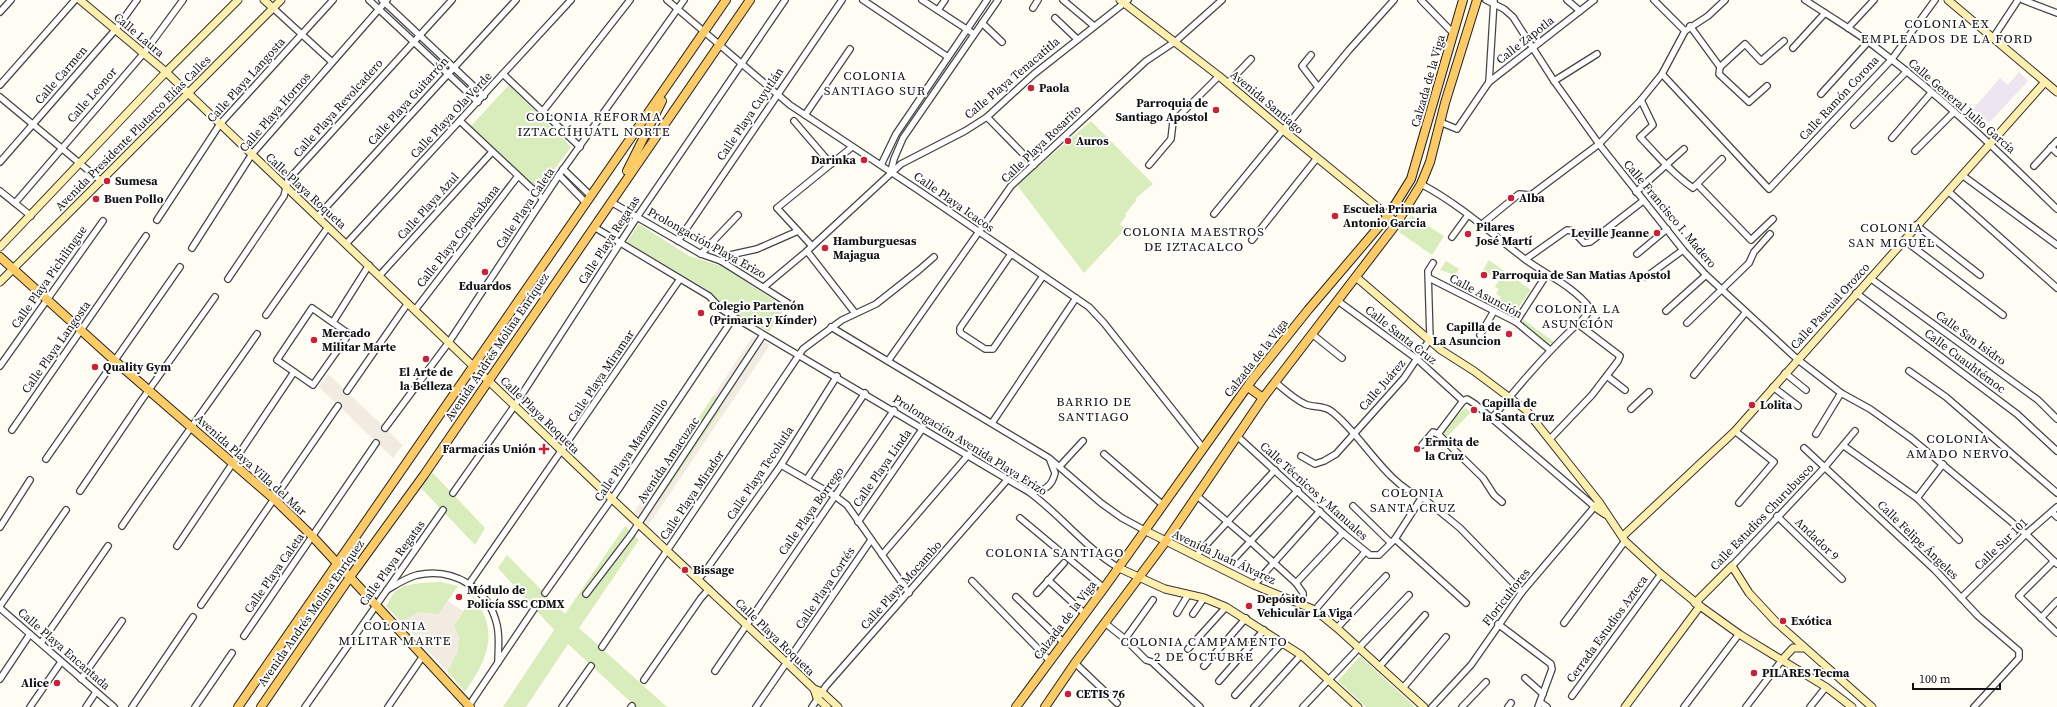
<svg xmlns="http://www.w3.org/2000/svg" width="2057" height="707" font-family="'Source Serif 4',serif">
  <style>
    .industrial { fill: #ede5ef }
    .green { fill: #d9ecbb }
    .plaza { fill: #f1ebe1 }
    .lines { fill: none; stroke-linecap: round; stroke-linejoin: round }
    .street-casing { stroke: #444; stroke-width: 8 }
    .secondary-casing { stroke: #333; stroke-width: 9 }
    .primary-casing { stroke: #222; stroke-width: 10 }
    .street { stroke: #fff; stroke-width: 5.5 }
    .secondary { stroke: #ffefaf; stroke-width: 7 }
    .primary { stroke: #fccb67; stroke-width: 8 }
    .poi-dot { fill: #c72238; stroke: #fff; stroke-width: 1.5 }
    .labels { text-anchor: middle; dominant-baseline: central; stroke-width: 4; stroke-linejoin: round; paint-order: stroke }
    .street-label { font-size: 12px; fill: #111; stroke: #fff }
    .poi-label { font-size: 12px; font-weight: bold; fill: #111; stroke: #fff; text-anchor: start }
    .neighbourhood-label { font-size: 13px; letter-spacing: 1px; fill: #111; stroke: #fff }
  </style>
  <rect width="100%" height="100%" fill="#fffcf4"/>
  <path class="industrial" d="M2019 72 2028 81 1989 123 1973 109 2000 78 2008 85Z"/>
  <g class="green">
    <path d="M509 85 571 147 539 190 471 126Z"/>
    <path d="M1091 121 1153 184 1136 198V201L1125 214 1126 216 1120 224 1125 229 1084 273 1017 185Z"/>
    <path d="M1411 215 1444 236 1432 255 1399 232Z"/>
    <path d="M639 224 689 256 721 266 785 307 769 332 724 307 710 291 627 242Z"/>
    <path d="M1489 260 1531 290 1518 308 1513 306 1510 310 1497 303 1501 297 1496 294 1499 289 1495 287 1499 280 1483 270Z"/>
    <path d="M1446 261 1459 269 1455 275 1440 270Z"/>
    <path d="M1523 319 1554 342V343L1547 344 1522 325Z"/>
    <path d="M714 395 717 397 721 410 660 500 650 489Z"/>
    <path d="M1465 408 1471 412 1445 439 1441 435 1442 430Z"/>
    <path d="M431 471 485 528 475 545 420 487Z"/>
    <path d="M625 526 639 540 579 628 667 707H636L568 644 526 707H503L554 630 498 568 507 555 565 614Z"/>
    <path d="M440 582 458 586 438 615C425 611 411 614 403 624L386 606C389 602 391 596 395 592 405 582 427 583 440 582Z"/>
    <path d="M473 596C500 632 488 658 465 692L447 671 451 665 459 637 454 626Z"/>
    <path d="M1360 656 1415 707H1366L1338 681Z"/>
  </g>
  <g class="plaza">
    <path d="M753 336 770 345 648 526 634 512 650 489 660 500 721 410 717 397 714 395Z"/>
    <path d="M328 374 403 445 393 458 319 387Z"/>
    <path d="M448 601 463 611 454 626 459 637 458 652 447 671 403 624 408 618 418 612 438 615Z"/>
  </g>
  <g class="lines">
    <defs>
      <g id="street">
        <path d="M369 0 478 102"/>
        <path d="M382 0 484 96"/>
        <path d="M667 0 790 105 918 190 1089 307 1104 323 1203 448"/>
        <path d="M863 0 948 57"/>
        <path d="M922 0 974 34"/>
        <path d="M1063 0 1094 26"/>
        <path d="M1421 0 1453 33"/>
        <path d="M1486 0 1504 9 1513 17 1554 81 1599 144 1683 250 1706 275 1797 359 1841 393 1870 409 1912 439 2026 534 2057 564"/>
        <path d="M1567 0 1580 11"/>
        <path d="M1654 0 1685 31"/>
        <path d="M1805 0C1829 16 1855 31 1878 49 1942 97 2000 153 2057 209"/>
        <path d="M2023 0 2057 13"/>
        <path d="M273 8 332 62"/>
        <path d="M1033 8 1038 0"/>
        <path d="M938 10 945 0"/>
        <path d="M0 12 11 0"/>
        <path d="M1055 18 1077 39"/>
        <path d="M982 23 1002 42"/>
        <path d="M1690 26 1720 67"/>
        <path d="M1848 28 1874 0"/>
        <path d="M1993 38 2018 0"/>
        <path d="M1793 48 1825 13"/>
        <path d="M1311 55 1302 66 1318 87"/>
        <path d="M1720 67 1745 44 1761 61 1784 41"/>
        <path d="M1720 67 1719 74 1749 102 1767 86"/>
        <path d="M503 74 580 147"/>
        <path d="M1662 74 1769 189 1892 59 1935 0"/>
        <path d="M1554 81 1597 54"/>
        <path d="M1489 82 1594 0"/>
        <path d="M1228 83 1251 59"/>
        <path d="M0 85 75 0"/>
        <path d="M1821 94 1868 42"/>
        <path d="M0 97 101 181"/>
        <path d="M1641 100 1653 125 1640 137C1657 155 1673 174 1693 188L1722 159"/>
        <path d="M543 111 630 0"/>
        <path d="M805 115 850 49"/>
        <path d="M987 117 1034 165"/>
        <path d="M460 121 543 199"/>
        <path d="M794 121 831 164"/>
        <path d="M1440 122 1457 129 1489 82 1494 0"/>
        <path d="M1854 125 1907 71"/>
        <path d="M1892 138 1931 93"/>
        <path d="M2051 147 2057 153"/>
        <path d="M1915 151 1954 112"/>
        <path d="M0 162 116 29 137 0"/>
        <path d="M881 165 896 134 987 0"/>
        <path d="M1149 165 1171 139 1173 122 1219 76"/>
        <path d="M2034 166 2057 141"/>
        <path d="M563 169 591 196"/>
        <path d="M891 171 894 159 903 138 998 0"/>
        <path d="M559 175 586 203"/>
        <path d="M1962 175 2057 245"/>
        <path d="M1421 184C1459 204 1492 234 1526 260 1547 275 1574 287 1590 308 1588 317 1577 324 1570 331 1542 358 1517 388 1492 418"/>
        <path d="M1698 185 1751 240 1773 219"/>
        <path d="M0 191 31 216"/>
        <path d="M1948 191 2057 288"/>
        <path d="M1636 192 1684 149"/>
        <path d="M611 202 701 254 721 261 791 305"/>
        <path d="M15 203 144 53 183 0"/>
        <path d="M1214 214 1349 50 1394 0"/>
        <path d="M317 217 516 0"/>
        <path d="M157 220 220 124 333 0"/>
        <path d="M1481 225 1519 194 1531 195 1599 144 1641 100 1662 74 1685 31 1708 16 1725 0"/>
        <path d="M1916 225 1980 275"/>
        <path d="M594 227 709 296 721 309 734 317 1029 492C1061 515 1085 548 1119 568"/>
        <path d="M1452 237 1468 215"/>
        <path d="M1252 240 1317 158"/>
        <path d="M1904 240 2003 315"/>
        <path d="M678 241 842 0"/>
        <path d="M346 244 571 0"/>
        <path d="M812 246 777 208 852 147"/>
        <path d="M192 248 252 154 387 0"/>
        <path d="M807 251 855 313"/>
        <path d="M701 254 738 215"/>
        <path d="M1011 254 960 328V332L962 334 985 349H993L1043 276"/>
        <path d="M1637 254 1667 229"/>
        <path d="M1526 259 1567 230 1573 231 1584 243 1590 242 1643 201"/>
        <path d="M721 261 730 255 757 249 798 231"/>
        <path d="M380 275 492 152"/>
        <path d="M1646 277 1683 250"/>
        <path d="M1429 278 1516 322 1550 350"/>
        <path d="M1870 278 2038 400 2057 419"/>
        <path d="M228 279 284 196 288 180 452 0"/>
        <path d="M764 287 807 251 901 164 965 131 987 117 1034 74 1128 0"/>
        <path d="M1856 293 2017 414 2057 451"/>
        <path d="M1338 301 1417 359 1463 401 1467 399 1475 404 1595 507"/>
        <path d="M312 308 349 334 313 385 277 360Z"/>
        <path d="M415 310 518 176"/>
        <path d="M1666 311 1706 275"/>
        <path d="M266 315 328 227"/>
        <path d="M333 322 369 265"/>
        <path d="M1516 322 1547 274"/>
        <path d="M1687 323 1749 263 1754 252 1770 234"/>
        <path d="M831 327 1049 458 1101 503 1122 518 1146 531"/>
        <path d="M1312 334 1342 358"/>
        <path d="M1480 335 1494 311"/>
        <path d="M888 361 1011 186 1146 61 1176 41 1222 0"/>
        <path d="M0 366 103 221"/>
        <path d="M1909 371 1946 397 2057 493"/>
        <path d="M1785 373 1806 390"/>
        <path d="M1694 375 1746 312"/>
        <path d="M1607 376 1625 390"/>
        <path d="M1275 382C1285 390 1294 399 1305 404 1313 408 1323 405 1331 411 1360 432 1387 486 1422 497L1460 528 1522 592"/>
        <path d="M1773 387 1798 406"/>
        <path d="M347 391 408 303"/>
        <path d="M1631 409 1649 392"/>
        <path d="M992 423 1076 298"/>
        <path d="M385 428 449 342 559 175 684 0"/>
        <path d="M12 430 146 236"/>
        <path d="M1735 431 1774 462 1739 503"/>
        <path d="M1438 434 1483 478 1494 495 1502 502"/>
        <path d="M1438 434 1463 401"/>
        <path d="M1816 434 1841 393"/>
        <path d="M1237 436 1343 533 1370 555H1379L1395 539 1422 497"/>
        <path d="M1550 439 1592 395 1618 361 1620 356 1578 324"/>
        <path d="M1422 445 1433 432 1438 434"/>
        <path d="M1844 446 1917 498 1959 540"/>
        <path d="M1804 448 1935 570 1978 616 2019 651V658L1974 707"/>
        <path d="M1104 454 1163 505"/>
        <path d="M1301 456 1315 464 1324 461 1336 454 1404 378 1430 339 1428 271 1433 263"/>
        <path d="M46 459 180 267"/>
        <path d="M781 465 835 496 847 505 909 593"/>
        <path d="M1060 466 1083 441"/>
        <path d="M807 479 865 393"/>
        <path d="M80 491 141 401 215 297"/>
        <path d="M1030 492C1043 492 1052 487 1055 473L1050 460"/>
        <path d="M453 493 515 405 637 217 785 0"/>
        <path d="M1196 495 1250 541 1296 583 1303 593V605"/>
        <path d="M1917 498 1943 464"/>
        <path d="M1353 506 1391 543"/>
        <path d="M2052 512 2057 517"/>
        <path d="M1777 516 1842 579"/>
        <path d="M1020 518 1104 588"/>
        <path d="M858 522 923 428"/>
        <path d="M122 526C166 461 213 398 257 334"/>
        <path d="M0 527 30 480"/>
        <path d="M1395 539 1466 603"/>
        <path d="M177 546 294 372"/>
        <path d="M882 555 969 454"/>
        <path d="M1196 556 1275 470"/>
        <path d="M1233 560 1298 490"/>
        <path d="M2054 561 2019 596 2057 633"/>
        <path d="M1732 566 1824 468 1855 431"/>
        <path d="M698 579 704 573 781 465 837 376"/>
        <path d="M1048 580 1085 614"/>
        <path d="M972 581 1049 660"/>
        <path d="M1296 583 1343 533"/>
        <path d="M469 584 680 279"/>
        <path d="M1254 585 1320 511"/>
        <path d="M387 590C397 584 406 578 417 575 454 567 489 589 497 625 500 637 498 650 498 662"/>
        <path d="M545 593 618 490 734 317"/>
        <path d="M1037 593 1064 563"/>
        <path d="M586 594 631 535 763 335"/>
        <path d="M1016 597 1063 642"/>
        <path d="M1961 598 2026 534 2057 507"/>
        <path d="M201 605 338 406"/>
        <path d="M0 606 66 510"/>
        <path d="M0 608 114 707"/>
        <path d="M1315 610 1365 552"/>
        <path d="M1177 613 1188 595"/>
        <path d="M1193 614 1204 598"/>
        <path d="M2041 618 2057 601"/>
        <path d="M1105 623 1125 639 1146 660 1152 662 1200 707"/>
        <path d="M1564 623 1625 541"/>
        <path d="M1498 624 1551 664 1552 669 1538 707"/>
        <path d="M1337 628 1386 576"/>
        <path d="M244 636 376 443"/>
        <path d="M1125 639 1153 600"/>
        <path d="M41 643 108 546"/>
        <path d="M602 647 803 349 842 320 876 304 919 270 934 257"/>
        <path d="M1188 649 1226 607"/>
        <path d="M1075 663 1117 703"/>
        <path d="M1204 666 1246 618"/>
        <path d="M1379 667 1425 615"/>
        <path d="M715 671 894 410"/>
        <path d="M1525 678 1543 694"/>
        <path d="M0 679 30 634"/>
        <path d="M81 679 122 621"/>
        <path d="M644 680 701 598 709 589"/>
        <path d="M1219 681 1264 630"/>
        <path d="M1403 688 1446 637"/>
        <path d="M1235 695 1283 642"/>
        <path d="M1572 696 1661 574"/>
        <path d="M1540 702 1547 707"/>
        <path d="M30 707 61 662"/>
        <path d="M86 707 96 692"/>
        <path d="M132 707 193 617"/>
        <path d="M195 707 232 653"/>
        <path d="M305 707 443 510"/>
        <path d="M388 707 423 656"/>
        <path d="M468 707 534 609"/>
        <path d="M562 707 591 666"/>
        <path d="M631 707 632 706"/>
        <path d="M756 707 871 540"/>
        <path d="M812 707 826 686 1008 479"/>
        <path d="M1254 707 1301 655"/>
        <path d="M1303 707 1409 595"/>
        <path d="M1432 707 1471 665 1522 592 1596 505"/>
        <path d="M1462 707 1486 682"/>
        <path d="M1508 707 1511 703"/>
        <path d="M1684 707 1739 634"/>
        <path d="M1746 707 1782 660"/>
        <path d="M1810 707 1826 687"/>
      </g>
      <g id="secondary">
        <path d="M80 0 166 72 612 499 787 663 814 689 817 698 827 707"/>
        <path d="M264 0 273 8"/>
        <path d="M1120 0 1219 76 1283 130 1397 223"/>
        <path d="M1948 0 2057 92"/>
        <path d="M0 247 166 72 238 0"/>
        <path d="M1356 277 1441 350 1474 371 1526 410 1599 502 1625 541 1661 574 1700 606 1739 634 1826 687 1852 707"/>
        <path d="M0 282 281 0"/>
        <path d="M1595 507 1605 514"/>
        <path d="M1146 531 1254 585 1315 610 1337 628 1424 707"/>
        <path d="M1623 536 1735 431 2045 82"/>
        <path d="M1119 568 1165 589 1204 598 1226 607 1301 655 1358 707"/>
        <path d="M1695 603 1732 566 1749 593 1776 622 1872 707"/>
        <path d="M1782 660 1793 648H1804"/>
        <path d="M814 689 822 692 838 707"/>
        <path d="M1625 707 1700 606"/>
      </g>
      <g id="primary">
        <path d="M627 171 662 101"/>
        <path d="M0 257 115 361 274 499 312 536 470 707"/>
        <path d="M1248 387 1263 398"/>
        <path d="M238 707 726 0"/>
        <path d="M261 707 350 577 424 475 750 0"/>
        <path d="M1016 707 1104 588 1252 380 1308 310 1388 216 1411 179 1463 0"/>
        <path d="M1045 707 1075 663 1166 541 1263 398 1397 223 1421 184 1430 162 1445 103 1477 0"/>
      </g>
    </defs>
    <use href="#street" class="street-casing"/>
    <use href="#secondary" class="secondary-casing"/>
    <use href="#primary" class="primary-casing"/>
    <use href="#street" class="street"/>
    <use href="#secondary" class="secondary"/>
    <use href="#primary" class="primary"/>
  </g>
  <g class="poi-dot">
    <circle cx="1031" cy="88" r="4"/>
    <circle cx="1216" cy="110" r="4"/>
    <circle cx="1068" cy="141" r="4"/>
    <circle cx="864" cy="160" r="4"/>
    <circle cx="107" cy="181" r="4"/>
    <circle cx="1511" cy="198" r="4"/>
    <circle cx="96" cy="199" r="4"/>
    <circle cx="1335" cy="216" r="4"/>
    <circle cx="1657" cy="233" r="4"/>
    <circle cx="1468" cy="234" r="4"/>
    <circle cx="825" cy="248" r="4"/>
    <circle cx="485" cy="272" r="4"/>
    <circle cx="1484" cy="275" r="4"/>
    <circle cx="701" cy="313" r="4"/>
    <circle cx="1509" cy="334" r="4"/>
    <circle cx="314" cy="340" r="4"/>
    <circle cx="426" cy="359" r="4"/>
    <circle cx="95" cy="367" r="4"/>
    <circle cx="1752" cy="405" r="4"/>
    <circle cx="1474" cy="410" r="4"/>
    <path d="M542 443h4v4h4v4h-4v4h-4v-4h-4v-4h4z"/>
    <circle cx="1417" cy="449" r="4"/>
    <circle cx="685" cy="570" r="4"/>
    <circle cx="459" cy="597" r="4"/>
    <circle cx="1249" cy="606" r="4"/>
    <circle cx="1783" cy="621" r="4"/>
    <circle cx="1754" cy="673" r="4"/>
    <circle cx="57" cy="683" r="4"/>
    <circle cx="1068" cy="694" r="4"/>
  </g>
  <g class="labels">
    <g class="street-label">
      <text transform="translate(139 35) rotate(40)">Calle Laura</text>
      <text transform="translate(1525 40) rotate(-38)">Calle Zapotla</text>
      <text transform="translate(61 75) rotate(-49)">Calle Carmen</text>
      <text transform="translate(1012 78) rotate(-40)">Calle Playa Tenacatitla</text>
      <text transform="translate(246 80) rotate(-48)">Calle Playa Langosta</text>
      <text transform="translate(1428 81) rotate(-74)">Calzada de la Viga</text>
      <text transform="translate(92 95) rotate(-49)">Calle Leonor</text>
      <text transform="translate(1839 98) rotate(-47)">Calle Ramón Corona</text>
      <text transform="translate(408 101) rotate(-48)">Calle Playa Guitarrón</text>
      <text transform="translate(1267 102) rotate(40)">Avenida Santiago</text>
      <text transform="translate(1962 106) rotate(41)">Calle General Julio García</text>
      <text transform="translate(338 108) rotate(-48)">Calle Playa Revolcadero</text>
      <text transform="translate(275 112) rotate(-49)">Calle Playa Hornos</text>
      <text transform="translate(750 114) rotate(-56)">Calle Playa Cuyutlán</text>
      <text transform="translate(451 115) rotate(-47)">Calle Playa Ola Verde</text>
      <text transform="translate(133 133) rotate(-45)">Avenida Presidente Plutarco Elías Calles</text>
      <text transform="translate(1041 144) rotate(-44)">Calle Playa Rosarito</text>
      <text transform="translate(306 191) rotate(43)">Calle Playa Roqueta</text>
      <text transform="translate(954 202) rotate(35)">Calle Playa Icacos</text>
      <text transform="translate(428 206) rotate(-48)">Calle Playa Azul</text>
      <text transform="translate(525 208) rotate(-56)">Calle Playa Caleta</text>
      <text transform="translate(1670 214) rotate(50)">Calle Francisco I. Madero</text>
      <text transform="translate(458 236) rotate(-52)">Calle Playa Copacabana</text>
      <text transform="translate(609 240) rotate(-57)">Calle Playa Regatas</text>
      <text transform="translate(707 243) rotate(29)">Prolongación Playa Erizo</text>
      <text transform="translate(49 277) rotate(-55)">Calle Playa Pichilingue</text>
      <text transform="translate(1486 296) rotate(28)">Calle Asunción</text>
      <text transform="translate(1830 306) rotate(-48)">Calle Pascual Orozco</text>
      <text transform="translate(1401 335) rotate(38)">Calle Santa Cruz</text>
      <text transform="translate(1971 338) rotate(36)">Calle San Isidro</text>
      <text transform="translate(56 347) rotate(-55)">Calle Playa Langosta</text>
      <text transform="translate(497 347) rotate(-56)">Avenida Andrés Molina Enríquez</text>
      <text transform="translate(1256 358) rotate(-52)">Calzada de la Viga</text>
      <text transform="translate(1965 361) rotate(37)">Calle Cuauhtémoc</text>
      <text transform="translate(601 376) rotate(-56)">Calle Playa Miramar</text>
      <text transform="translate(1382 385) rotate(-49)">Calle Juárez</text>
      <text transform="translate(540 415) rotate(44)">Calle Playa Roqueta</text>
      <text transform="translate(970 445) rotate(32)">Prolongación Avenida Playa Erizo</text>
      <text transform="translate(631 450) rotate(-56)">Calle Playa Manzanillo</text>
      <text transform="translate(668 460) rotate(-56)">Avenida Amacuzac</text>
      <text transform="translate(251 465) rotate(42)">Avenida Playa Villa del Mar</text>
      <text transform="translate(882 468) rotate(-55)">Calle Playa Linda</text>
      <text transform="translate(760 473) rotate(-56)">Calle Playa Tecolutla</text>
      <text transform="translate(1314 491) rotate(42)">Calle Técnicos y Manuales</text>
      <text transform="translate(692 495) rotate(-56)">Calle Playa Mirador</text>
      <text transform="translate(811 511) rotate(-55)">Calle Playa Borrego</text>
      <text transform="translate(1762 517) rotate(-46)">Calle Estudios Churubusco</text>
      <text transform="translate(1817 539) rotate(44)">Andador 9</text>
      <text transform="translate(1918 540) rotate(44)">Calle Felipe Ángeles</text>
      <text transform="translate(2001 544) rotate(-44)">Calle Sur 101</text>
      <text transform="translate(1224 557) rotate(25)">Avenida Juan Álvarez</text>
      <text transform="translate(392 563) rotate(-54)">Calle Playa Regatas</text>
      <text transform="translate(274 573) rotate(-55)">Calle Playa Caleta</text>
      <text transform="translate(901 585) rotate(-48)">Calle Playa Mocambo</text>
      <text transform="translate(825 588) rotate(-56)">Calle Playa Cortés</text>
      <text transform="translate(1506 597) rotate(-52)">Floricultores</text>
      <text transform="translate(311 613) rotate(-55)">Avenida Andrés Molina Enríquez</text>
      <text transform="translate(1065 620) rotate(-53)">Calzada de la Viga</text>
      <text transform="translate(1607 629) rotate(-54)">Cerrada Estudios Azteca</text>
      <text transform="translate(775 637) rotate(44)">Calle Playa Roqueta</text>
      <text transform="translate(64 649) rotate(41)">Calle Playa Encantada</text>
    </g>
    <g class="poi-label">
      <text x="1039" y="88">Paola</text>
      <text x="1208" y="103" text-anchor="end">Parroquia de<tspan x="1208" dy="14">Santiago Apostol</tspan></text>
      <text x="1076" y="141">Auros</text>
      <text x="856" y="160" text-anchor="end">Darinka</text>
      <text x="115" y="181">Sumesa</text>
      <text x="1519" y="198">Alba</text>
      <text x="104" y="199">Buen Pollo</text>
      <text x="1343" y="209">Escuela Primaria<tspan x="1343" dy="14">Antonio Garcia</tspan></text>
      <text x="1476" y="227">Pilares<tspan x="1476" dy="14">José Martí</tspan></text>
      <text x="1649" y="233" text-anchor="end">Leville Jeanne</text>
      <text x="833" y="241">Hamburguesas<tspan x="833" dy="14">Majagua</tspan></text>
      <text x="1492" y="275">Parroquia de San Matias Apostol</text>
      <text x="485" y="286" text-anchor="middle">Eduardos</text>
      <text x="709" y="306">Colegio Partenón<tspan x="709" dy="14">(Primaria y Kínder)</tspan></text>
      <text x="1501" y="327" text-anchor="end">Capilla de<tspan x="1501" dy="14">La Asuncion</tspan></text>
      <text x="322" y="333">Mercado<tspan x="322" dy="14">Militar Marte</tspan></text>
      <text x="103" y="367">Quality Gym</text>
      <text x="426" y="372" text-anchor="middle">El Arte de<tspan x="426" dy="14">la Belleza</tspan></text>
      <text x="1482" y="403">Capilla de<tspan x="1482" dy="14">la Santa Cruz</tspan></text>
      <text x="1760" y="405">Lolita</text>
      <text x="1425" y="442">Ermita de<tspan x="1425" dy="14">la Cruz</tspan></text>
      <text x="536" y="449" text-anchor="end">Farmacias Unión</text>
      <text x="693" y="570">Bissage</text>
      <text x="467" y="590">Módulo de<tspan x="467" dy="14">Policía SSC CDMX</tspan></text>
      <text x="1257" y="599">Depósito<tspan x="1257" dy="14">Vehicular La Viga</tspan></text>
      <text x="1791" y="621">Exótica</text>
      <text x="1762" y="673">PILARES Tecma</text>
      <text x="49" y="683" text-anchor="end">Alice</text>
      <text x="1076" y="694">CETIS 76</text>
    </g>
    <g class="neighbourhood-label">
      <text x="1947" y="23">COLONIA EX<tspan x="1947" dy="15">EMPLEADOS DE LA FORD</tspan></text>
      <text x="875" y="75">COLONIA<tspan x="875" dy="15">SANTIAGO SUR</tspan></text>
      <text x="594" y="116">COLONIA REFORMA<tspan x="594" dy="15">IZTACCÍHUATL NORTE</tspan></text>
      <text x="1892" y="227">COLONIA<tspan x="1892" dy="15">SAN MIGUEL</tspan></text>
      <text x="1194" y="231">COLONIA MAESTROS<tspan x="1194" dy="15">DE IZTACALCO</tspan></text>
      <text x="1578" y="308">COLONIA LA<tspan x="1578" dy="15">ASUNCIÓN</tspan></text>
      <text x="1094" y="401">BARRIO DE<tspan x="1094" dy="15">SANTIAGO</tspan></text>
      <text x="1958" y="438">COLONIA<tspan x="1958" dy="15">AMADO NERVO</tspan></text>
      <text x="1413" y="492">COLONIA<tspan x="1413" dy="15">SANTA CRUZ</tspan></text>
      <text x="1055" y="552">COLONIA SANTIAGO</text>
      <text x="395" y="625">COLONIA<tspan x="395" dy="15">MILITAR MARTE</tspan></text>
      <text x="1204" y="641">COLONIA CAMPAMENTO<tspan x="1204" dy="15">2 DE OCTUBRE</tspan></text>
    </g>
  </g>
  <path d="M1913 683v6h87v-6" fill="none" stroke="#111111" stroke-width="2"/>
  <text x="1919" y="683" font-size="12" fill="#111111" stroke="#ffffff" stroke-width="3" paint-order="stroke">100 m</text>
</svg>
